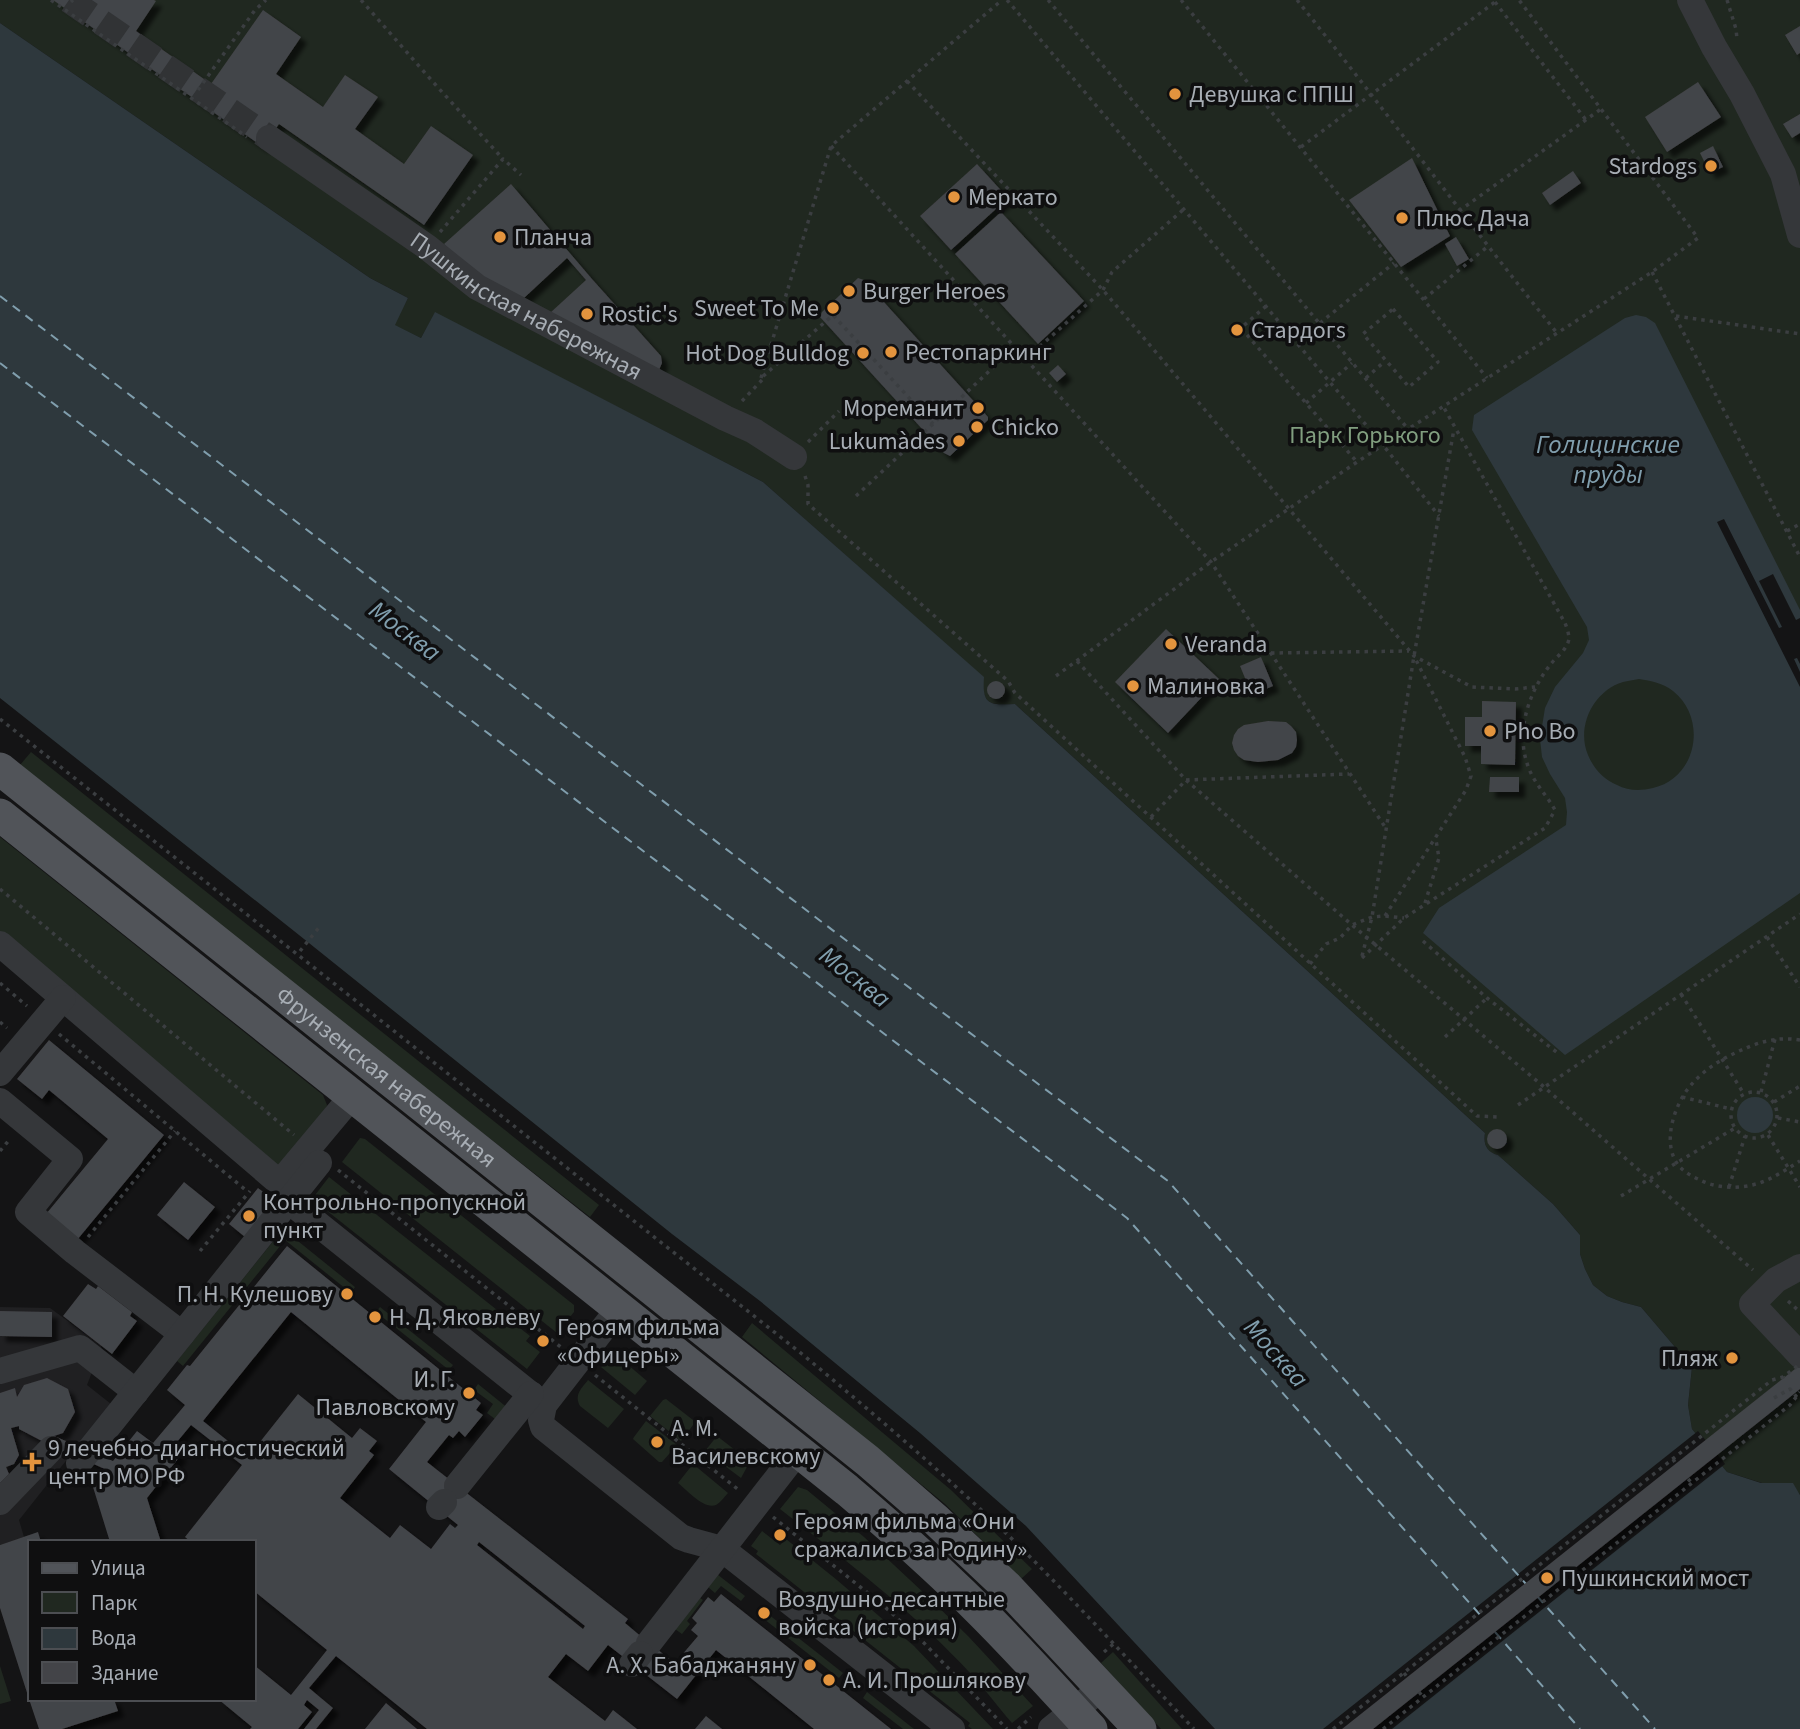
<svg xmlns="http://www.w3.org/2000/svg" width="1800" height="1729" font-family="'Source Sans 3',sans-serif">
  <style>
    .built { fill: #202022 }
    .green { fill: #202820 }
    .water { fill: #2e383d; fill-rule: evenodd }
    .pier { fill: #141415 }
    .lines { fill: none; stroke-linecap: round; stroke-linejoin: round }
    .ferry { stroke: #809ead; stroke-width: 2; stroke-dasharray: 9 7; stroke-linecap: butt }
    .building { fill: #434448; fill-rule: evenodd; filter: url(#shadow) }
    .minor-tunnel { stroke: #313335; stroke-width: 26; stroke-dasharray: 26 13; stroke-linecap: butt }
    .path { stroke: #3b3e41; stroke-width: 3.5; stroke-dasharray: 3.5 5; stroke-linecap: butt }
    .minor { stroke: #35373a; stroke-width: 26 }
    .major { stroke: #515459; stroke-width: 33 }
    .path-bridge { stroke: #3b3e41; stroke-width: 3.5; stroke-dasharray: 3.5 5; stroke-linecap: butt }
    .poi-dot { fill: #e3943e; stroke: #0f0f10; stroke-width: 2.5 }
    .labels { text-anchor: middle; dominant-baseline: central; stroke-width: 7; stroke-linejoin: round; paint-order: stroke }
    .poi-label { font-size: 24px; fill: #a7adb4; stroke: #0f0f10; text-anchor: start }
    .street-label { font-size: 24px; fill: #a7adb4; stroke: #0f0f10 }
    .park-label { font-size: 24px; fill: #819e7f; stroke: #0f0f10 }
    .water-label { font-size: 26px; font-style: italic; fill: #809ead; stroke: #0f0f10 }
  </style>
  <defs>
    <filter id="shadow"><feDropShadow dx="6" dy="6" stdDeviation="2" flood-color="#0009"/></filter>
  </defs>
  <rect width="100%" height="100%" fill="#141415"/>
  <path class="built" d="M0 1307 50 1308 102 1346 87 1385 111 1404 19 1520 24 1537 0 1545Z"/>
  <g class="green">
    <path d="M0 0H1800V1495L1792 1483H1762L1727 1472 1692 1429 1688 1405 1692 1367 1641 1307 1622 1302 1607 1296 1593 1285 1585 1269 1580 1254V1235L1553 1204 1498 1155C1487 1152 1483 1145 1485 1133L1015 704C989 705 982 705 983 677L763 482 435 313 421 338 394 325 408 298 370 278 0 23Z"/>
    <path d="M31 752 599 1205 590 1217 327 1011 20 765Z"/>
    <path d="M0 837 323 1095 327 1105 325 1115 280 1167 0 936Z"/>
    <path d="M360 1138 365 1139 574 1305V1312L557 1333 342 1162Z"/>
    <path d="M329 1177 530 1336 526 1341 540 1352 527 1369 312 1199Z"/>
    <path d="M283 1229 355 1287 351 1293 285 1240 183 1366 177 1361Z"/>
    <path d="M380 1307 453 1365 449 1370 376 1312Z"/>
    <path d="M752 1323 951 1490 1032 1569 1021 1579 945 1504 742 1337Z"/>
    <path d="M611 1358 621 1359 647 1381 635 1395 601 1367Z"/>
    <path d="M588 1380 624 1409 608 1428 580 1406C574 1395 581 1389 588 1380Z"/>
    <path d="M478 1384 509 1409 499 1422 487 1413 493 1404 474 1390Z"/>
    <path d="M666 1399 693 1420V1425L681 1441 650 1416 663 1400Z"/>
    <path d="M646 1421 677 1445 662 1462H659L633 1439 634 1437Z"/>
    <path d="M717 1436 744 1457 747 1467 741 1478 705 1451Z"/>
    <path d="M693 1464 728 1493C724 1497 721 1502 716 1505 704 1510 687 1490 678 1483Z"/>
    <path d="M798 1487 807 1490 864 1537 925 1594 968 1636 1033 1706 1012 1723C998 1707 985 1689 971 1674 914 1612 846 1561 780 1509Z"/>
    <path d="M762 1531 780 1545 786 1539 837 1580 914 1646 993 1729H972L968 1726 970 1723 756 1554 758 1551 751 1546Z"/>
    <path d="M713 1571 745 1596 741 1601 721 1586 715 1593 708 1587 700 1598 703 1600 687 1621 690 1624 682 1634 675 1629Z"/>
    <path d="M768 1614 843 1673 839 1678 764 1619Z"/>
    <path d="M1113 1652 1182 1729H1161L1101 1663Z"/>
    <path d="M0 1666 11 1701 0 1704Z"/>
    <path d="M867 1692 914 1729H903L863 1698Z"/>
  </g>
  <g class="water">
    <path d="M0 23 370 278 408 298 395 325 421 338 435 312 763 482 984 677C982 705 989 705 1015 704L1485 1133C1483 1145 1487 1152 1498 1155L1553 1204 1580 1235V1254L1585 1269 1593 1285 1607 1296 1622 1302 1641 1307 1692 1367 1688 1405 1692 1429 1727 1472 1761 1483H1793L1800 1495V1729H1215L1026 1526 920 1433 760 1301 672 1234 299 935 0 698Z"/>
    <path d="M1636 315 1646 317 1655 323 1800 610V893L1565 1055 1423 933 1439 908 1566 825 1567 812 1565 798 1550 774 1542 757 1540 739 1545 708 1555 687 1583 653 1589 640 1587 627 1472 430 1474 415 1625 318ZM1639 679C1651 681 1663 683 1673 691 1708 719 1697 778 1653 788 1641 791 1628 791 1617 785 1603 779 1594 769 1588 755 1576 727 1593 691 1623 682 1628 681 1633 680 1639 679Z"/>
    <circle cx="1755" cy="1115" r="18"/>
  </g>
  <g class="pier">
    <path d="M1724 519 1779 628 1782 627 1759 581 1773 574 1796 620 1800 618V664L1797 658 1794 659 1800 672V687L1717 522Z"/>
    <path d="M1698 1431 1725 1464 1392 1729H1323Z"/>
  </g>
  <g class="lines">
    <g class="ferry">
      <path d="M0 296 835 932 1168 1181 1526 1584"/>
      <path d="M0 363 1127 1218 1482 1617"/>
      <path d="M1537 1596 1655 1729"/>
      <path d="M1495 1632 1580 1729"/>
    </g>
  </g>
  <g class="building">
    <path d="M53 0H154L156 1 136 31 211 84 263 10 301 37 276 74 323 107 345 75 378 97 355 129 404 164 431 126 473 155 424 225 279 124 263 147Z"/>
    <path d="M1800 26V53L1797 55 1785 35Z"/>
    <path d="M1698 82 1721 117 1667 152 1645 117Z"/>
    <path d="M1800 114V133L1792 138 1783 124Z"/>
    <path d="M1713 146 1723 167 1710 173 1700 153Z"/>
    <path d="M1412 158 1450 236 1401 267 1349 200Z"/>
    <path d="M977 164 1008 198 951 250 920 216Z"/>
    <path d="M1573 171 1581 183 1550 205 1542 193Z"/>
    <path d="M511 184 592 279 661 356 662 363 659 370 478 282 444 244ZM567 258 586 280 550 313 524 298Z"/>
    <path d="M1001 212 1084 301 1038 344 955 254Z"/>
    <path d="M1456 237 1469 259 1457 266 1445 244Z"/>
    <path d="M858 278 864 280 988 417V420L950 456 944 453 820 317 822 312Z"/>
    <path d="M1058 365 1066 374 1057 382 1049 373Z"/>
    <path d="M1166 629 1219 679 1168 733 1115 682Z"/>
    <path d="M1261 657 1273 686 1252 695 1240 666Z"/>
    <circle cx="996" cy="690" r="9"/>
    <path d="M1482 701 1516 702 1515 765 1481 764V746H1465V717H1482Z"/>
    <path d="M1268 721 1286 722 1291 726 1296 732 1297 740 1296 747 1292 753 1278 760 1258 762 1244 760 1238 756 1234 750 1232 743 1234 735 1238 729 1244 725Z"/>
    <path d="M1490 777H1519V792H1489Z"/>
    <path d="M49 1040 164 1135 77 1240 46 1214 108 1139 49 1090 42 1099 17 1079Z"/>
    <circle cx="1497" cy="1139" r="10"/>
    <path d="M184 1182 215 1207 188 1240 157 1215Z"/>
    <path d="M258 1188 274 1200 245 1237 229 1224Z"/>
    <path d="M287 1246 481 1403 476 1410 483 1415 465 1437 459 1431 453 1438 449 1435 427 1462 628 1619 625 1623 649 1643 675 1663 698 1636 691 1630 697 1623 692 1618 708 1597 714 1602 721 1594 891 1729H814L716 1650 677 1699 608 1645 588 1671 566 1654 548 1677 605 1721 613 1710 637 1729H427L336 1656 309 1688 333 1708 316 1729H304L319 1710 307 1700 304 1705 312 1712 298 1729H250L252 1727 218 1699H254V1665L291 1695 327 1650 254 1591V1542H191L185 1537 242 1465 191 1425 172 1448 181 1455 147 1498 161 1542H110L93 1487 107 1470 40 1440 19 1429V1426L11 1428 19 1455 14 1464 6 1467 9 1474 0 1483V1393L15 1388 17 1397 24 1385 47 1378 68 1389 75 1412 63 1433 54 1436 113 1461 137 1431 153 1443 185 1405 167 1390 187 1365 190 1366ZM291 1312 426 1422 389 1469 458 1525 455 1528 450 1524 431 1549 400 1525 390 1538 340 1498 374 1455 369 1451 377 1441 360 1428 352 1438 298 1394 248 1457 203 1421ZM479 1542 585 1626 583 1629 477 1545Z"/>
    <path d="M88 1284 96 1289 98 1286 132 1312 130 1316 137 1321 112 1354 63 1316Z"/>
    <path d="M0 1311 52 1312V1337L0 1336Z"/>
    <path d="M1800 1365V1389L1795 1393 1373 1729H1342Z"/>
    <path d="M38 1532 41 1542H30L29 1699 0 1608V1545Z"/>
    <path d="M29 1699H114L118 1711 62 1729H39Z"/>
    <path d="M386 1703 417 1729H365Z"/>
    <path d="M706 1716 722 1729H695Z"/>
  </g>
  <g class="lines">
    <path class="minor-tunnel" d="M69 0 269 138"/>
    <g class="path">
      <path d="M51 0 247 137"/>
      <path d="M361 0 433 82 503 159"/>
      <path d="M1007 0 1383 445 1439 516"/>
      <path d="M1048 0 1408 429"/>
      <path d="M1181 0 1487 378"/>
      <path d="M1297 0C1385 110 1469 224 1557 333"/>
      <path d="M1727 0 1736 29 1737 39"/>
      <path d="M71 2 73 0"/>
      <path d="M1495 2 1586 120"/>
      <path d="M907 81 1103 290 1414 656 1472 687 1515 689 1535 687"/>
      <path d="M198 90 255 10 266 0"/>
      <path d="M831 146 1211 562 1387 830"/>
      <path d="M1301 147 1495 2"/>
      <path d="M1459 211 1601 109"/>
      <path d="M440 232 503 159 521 175"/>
      <path d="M1652 272 1800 557"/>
      <path d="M1424 299 1487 247"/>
      <path d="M1266 306 1241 328 1357 462"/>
      <path d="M1393 309 1438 362 1409 387 1363 334Z"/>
      <path d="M1676 316 1800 334"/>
      <path d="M1320 323 1394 263"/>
      <path d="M1027 358 1103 290 1112 272 1184 209"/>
      <path d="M761 378 831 146 1002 0"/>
      <path d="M1366 378 1385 361"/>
      <path d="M742 401 762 380 761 378 833 315 933 424"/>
      <path d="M1306 403 1352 363"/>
      <path d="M808 442 839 411"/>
      <path d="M805 476 808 485V504L1008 681 1015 693 1477 1116 1498 1117"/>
      <path d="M856 496 1015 347"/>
      <path d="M1787 531 1800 524"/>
      <path d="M1271 653 1409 651"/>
      <path d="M1077 661 1186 780 1352 925 1544 1087 1753 1270"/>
      <path d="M1056 676 1211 562 1357 462 1652 272 1698 238 1519 0"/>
      <path d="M0 719 802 1354C873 1413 943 1473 1010 1537 1073 1599 1133 1665 1194 1729"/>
      <path d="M1151 817 1186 780 1349 774"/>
      <path d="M0 889 294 1135"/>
      <path d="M1425 903 1439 858 1436 840"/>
      <path d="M1385 916 1466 790 1471 776 1465 757 1415 658"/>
      <path d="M1767 937 1800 987"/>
      <path d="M1423 941 1487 998 1559 1054"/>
      <path d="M300 951 321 925"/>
      <path d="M1362 956 1372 917 1414 656 1454 429"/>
      <path d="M1362 958 1404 918 1545 828 1555 810C1546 794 1532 781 1527 763 1516 730 1529 692 1550 665 1556 657 1567 650 1569 639 1569 634 1567 628 1565 623L1443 406"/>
      <path d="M1310 964 1326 944 1340 938 1352 925 1372 917 1385 916 1404 918"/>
      <path d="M0 983 27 1006"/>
      <path d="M1681 994 1744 1094"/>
      <path d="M0 1022 7 1028"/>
      <path d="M59 1034 248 1192"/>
      <path d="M1445 1037 1487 998"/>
      <path d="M1800 1040C1775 1036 1755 1043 1733 1054 1716 1062 1699 1074 1687 1090 1674 1108 1664 1139 1675 1160 1680 1170 1691 1176 1700 1180 1716 1188 1735 1189 1752 1185 1770 1181 1785 1170 1800 1161"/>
      <circle cx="1754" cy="1115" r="23"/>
      <path d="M1761 1092 1775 1039"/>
      <path d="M1682 1097 1731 1109"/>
      <path d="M1774 1102 1800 1086"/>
      <path d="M1518 1105 1800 914"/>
      <path d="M1778 1118 1800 1122"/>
      <path d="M1768 1135 1800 1187"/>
      <path d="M0 1151 10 1139"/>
      <path d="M338 1170 562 1348"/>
      <path d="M1729 1187 1745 1136"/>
      <path d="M1621 1196 1735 1128"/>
      <path d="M88 1237 175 1131"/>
      <path d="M200 1251 250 1191"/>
      <path d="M1788 1301 1800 1312"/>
      <path d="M595 1375 740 1491"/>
      <path d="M1783 1377 1784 1378"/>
      <path d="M1774 1398 1790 1389 1800 1401"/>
      <path d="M1673 1459 1676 1464"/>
      <path d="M1688 1479 1692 1483"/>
      <path d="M773 1517 884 1606 924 1643 1007 1729"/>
      <path d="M1104 1652 1117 1641"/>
      <path d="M1404 1673 1407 1677"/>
      <path d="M1419 1692 1423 1697"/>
      <path d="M1018 1729 1031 1717"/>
    </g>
    <g class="minor">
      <path d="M1690 0 1714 47 1742 94 1783 174 1800 235"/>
      <path id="s1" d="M269 138 427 247 477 287 725 418 754 431 794 457"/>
      <path d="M0 944 275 1179H279L287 1174 353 1095"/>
      <path d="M0 1073 63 998"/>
      <path d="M0 1101 70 1159 28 1212 75 1252 182 1334"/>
      <path d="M289 1201 544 1405"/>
      <path d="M1800 1267 1776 1280 1752 1304 1800 1355"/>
      <path d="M620 1307 544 1405 541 1420 543 1427 681 1537 689 1540 722 1549 952 1729"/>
      <path d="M0 1371 80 1348 136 1392"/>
      <path d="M79 1463 319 1163"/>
      <path d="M457 1486 531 1394"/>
      <path d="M0 1502 51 1449"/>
      <path d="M439 1507 444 1502"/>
      <path d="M649 1643 799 1450"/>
      <path d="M632 1664 640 1654"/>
      <path d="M1051 1729 1102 1688"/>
    </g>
    <g class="major">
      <path id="s2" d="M0 769 868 1461 936 1520 1007 1587 1140 1729"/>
      <path d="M0 815 847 1490C893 1529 938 1569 981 1612 1019 1650 1055 1690 1091 1729"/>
    </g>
    <g class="path-bridge">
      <path d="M1333 1729 1772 1380 1783 1377 1800 1364"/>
      <path d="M1383 1729 1790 1405 1800 1392"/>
    </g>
  </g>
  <g class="poi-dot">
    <circle cx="1175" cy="94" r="7"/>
    <circle cx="1711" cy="166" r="7"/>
    <circle cx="954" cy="197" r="7"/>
    <circle cx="1402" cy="218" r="7"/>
    <circle cx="500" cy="237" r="7"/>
    <circle cx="849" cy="291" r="7"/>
    <circle cx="833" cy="308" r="7"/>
    <circle cx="587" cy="314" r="7"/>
    <circle cx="1237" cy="330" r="7"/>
    <circle cx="891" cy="352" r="7"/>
    <circle cx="863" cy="353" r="7"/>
    <circle cx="978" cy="408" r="7"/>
    <circle cx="977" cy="427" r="7"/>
    <circle cx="959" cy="441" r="7"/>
    <circle cx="1171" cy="644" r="7"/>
    <circle cx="1133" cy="686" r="7"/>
    <circle cx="1490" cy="731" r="7"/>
    <circle cx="249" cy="1216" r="7"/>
    <circle cx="347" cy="1294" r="7"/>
    <circle cx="375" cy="1317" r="7"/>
    <circle cx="543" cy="1341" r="7"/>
    <circle cx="1732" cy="1358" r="7"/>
    <circle cx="469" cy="1393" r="7"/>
    <circle cx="657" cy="1442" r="7"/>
    <path d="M28.5 1451.5h7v7h7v7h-7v7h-7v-7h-7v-7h7z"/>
    <circle cx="780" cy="1535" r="7"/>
    <circle cx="1547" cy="1578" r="7"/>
    <circle cx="764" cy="1613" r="7"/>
    <circle cx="810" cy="1665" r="7"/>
    <circle cx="829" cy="1680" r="7"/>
  </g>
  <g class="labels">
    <g class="poi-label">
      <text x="1189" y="94">Девушка с ППШ</text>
      <text x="1697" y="166" text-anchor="end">Stardogs</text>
      <text x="968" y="197">Меркато</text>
      <text x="1416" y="218">Плюс Дача</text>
      <text x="514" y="237">Планча</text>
      <text x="863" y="291">Burger Heroes</text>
      <text x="819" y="308" text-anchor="end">Sweet To Me</text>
      <text x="601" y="314">Rostic's</text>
      <text x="1251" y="330">Стардогs</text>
      <text x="905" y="352">Рестопаркинг</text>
      <text x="849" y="353" text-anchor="end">Hot Dog Bulldog</text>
      <text x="964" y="408" text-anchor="end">Мореманит</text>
      <text x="991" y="427">Chicko</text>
      <text x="945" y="441" text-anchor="end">Lukumàdes</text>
      <text x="1185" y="644">Veranda</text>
      <text x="1147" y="686">Малиновка</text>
      <text x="1504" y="731">Pho Bo</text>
      <text x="263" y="1202">Контрольно-пропускной<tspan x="263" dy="28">пункт</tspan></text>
      <text x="333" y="1294" text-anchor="end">П. Н. Кулешову</text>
      <text x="389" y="1317">Н. Д. Яковлеву</text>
      <text x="557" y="1327">Героям фильма<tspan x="557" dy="28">«Офицеры»</tspan></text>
      <text x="1718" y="1358" text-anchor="end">Пляж</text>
      <text x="455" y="1379" text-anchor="end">И. Г.<tspan x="455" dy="28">Павловскому</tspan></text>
      <text x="671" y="1428">А. М.<tspan x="671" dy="28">Василевскому</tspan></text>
      <text x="48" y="1448">9 лечебно-диагностический<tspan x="48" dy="28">центр МО РФ</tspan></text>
      <text x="794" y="1521">Героям фильма «Они<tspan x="794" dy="28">сражались за Родину»</tspan></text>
      <text x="1561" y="1578">Пушкинский мост</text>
      <text x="778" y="1599">Воздушно-десантные<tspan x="778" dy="28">войска (история)</tspan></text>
      <text x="796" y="1665" text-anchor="end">А. Х. Бабаджаняну</text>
      <text x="843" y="1680">А. И. Прошлякову</text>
    </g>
    <g class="street-label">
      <text stroke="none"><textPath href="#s1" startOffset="308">Пушкинская набережная</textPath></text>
      <text stroke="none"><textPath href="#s2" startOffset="494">Фрунзенская набережная</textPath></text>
    </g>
    <g class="park-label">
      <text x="1365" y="435">Парк Горького</text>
    </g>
    <g class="water-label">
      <text x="1608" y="444">Голицинские<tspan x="1608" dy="30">пруды</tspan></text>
      <text transform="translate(405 631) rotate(37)">Москва</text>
      <text transform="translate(855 977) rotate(38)">Москва</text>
      <text transform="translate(1276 1353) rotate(48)">Москва</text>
    </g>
  </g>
  <rect x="28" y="1540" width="228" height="161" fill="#0f0f10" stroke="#4c4e52" stroke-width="2"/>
  <rect x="42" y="1563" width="35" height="10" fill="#515459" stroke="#4c4e52" stroke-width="2"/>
  <text x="91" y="1575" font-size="21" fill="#a7adb4">Улица</text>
  <rect x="42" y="1592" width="35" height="21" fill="#202820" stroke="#4c4e52" stroke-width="2"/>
  <text x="91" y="1610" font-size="21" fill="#a7adb4">Парк</text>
  <rect x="42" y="1628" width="35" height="21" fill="#2e383d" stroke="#4c4e52" stroke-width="2"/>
  <text x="91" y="1645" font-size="21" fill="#a7adb4">Вода</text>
  <rect x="42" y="1662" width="35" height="21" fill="#434448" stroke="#4c4e52" stroke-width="2"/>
  <text x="91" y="1680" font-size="21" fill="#a7adb4">Здание</text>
</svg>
